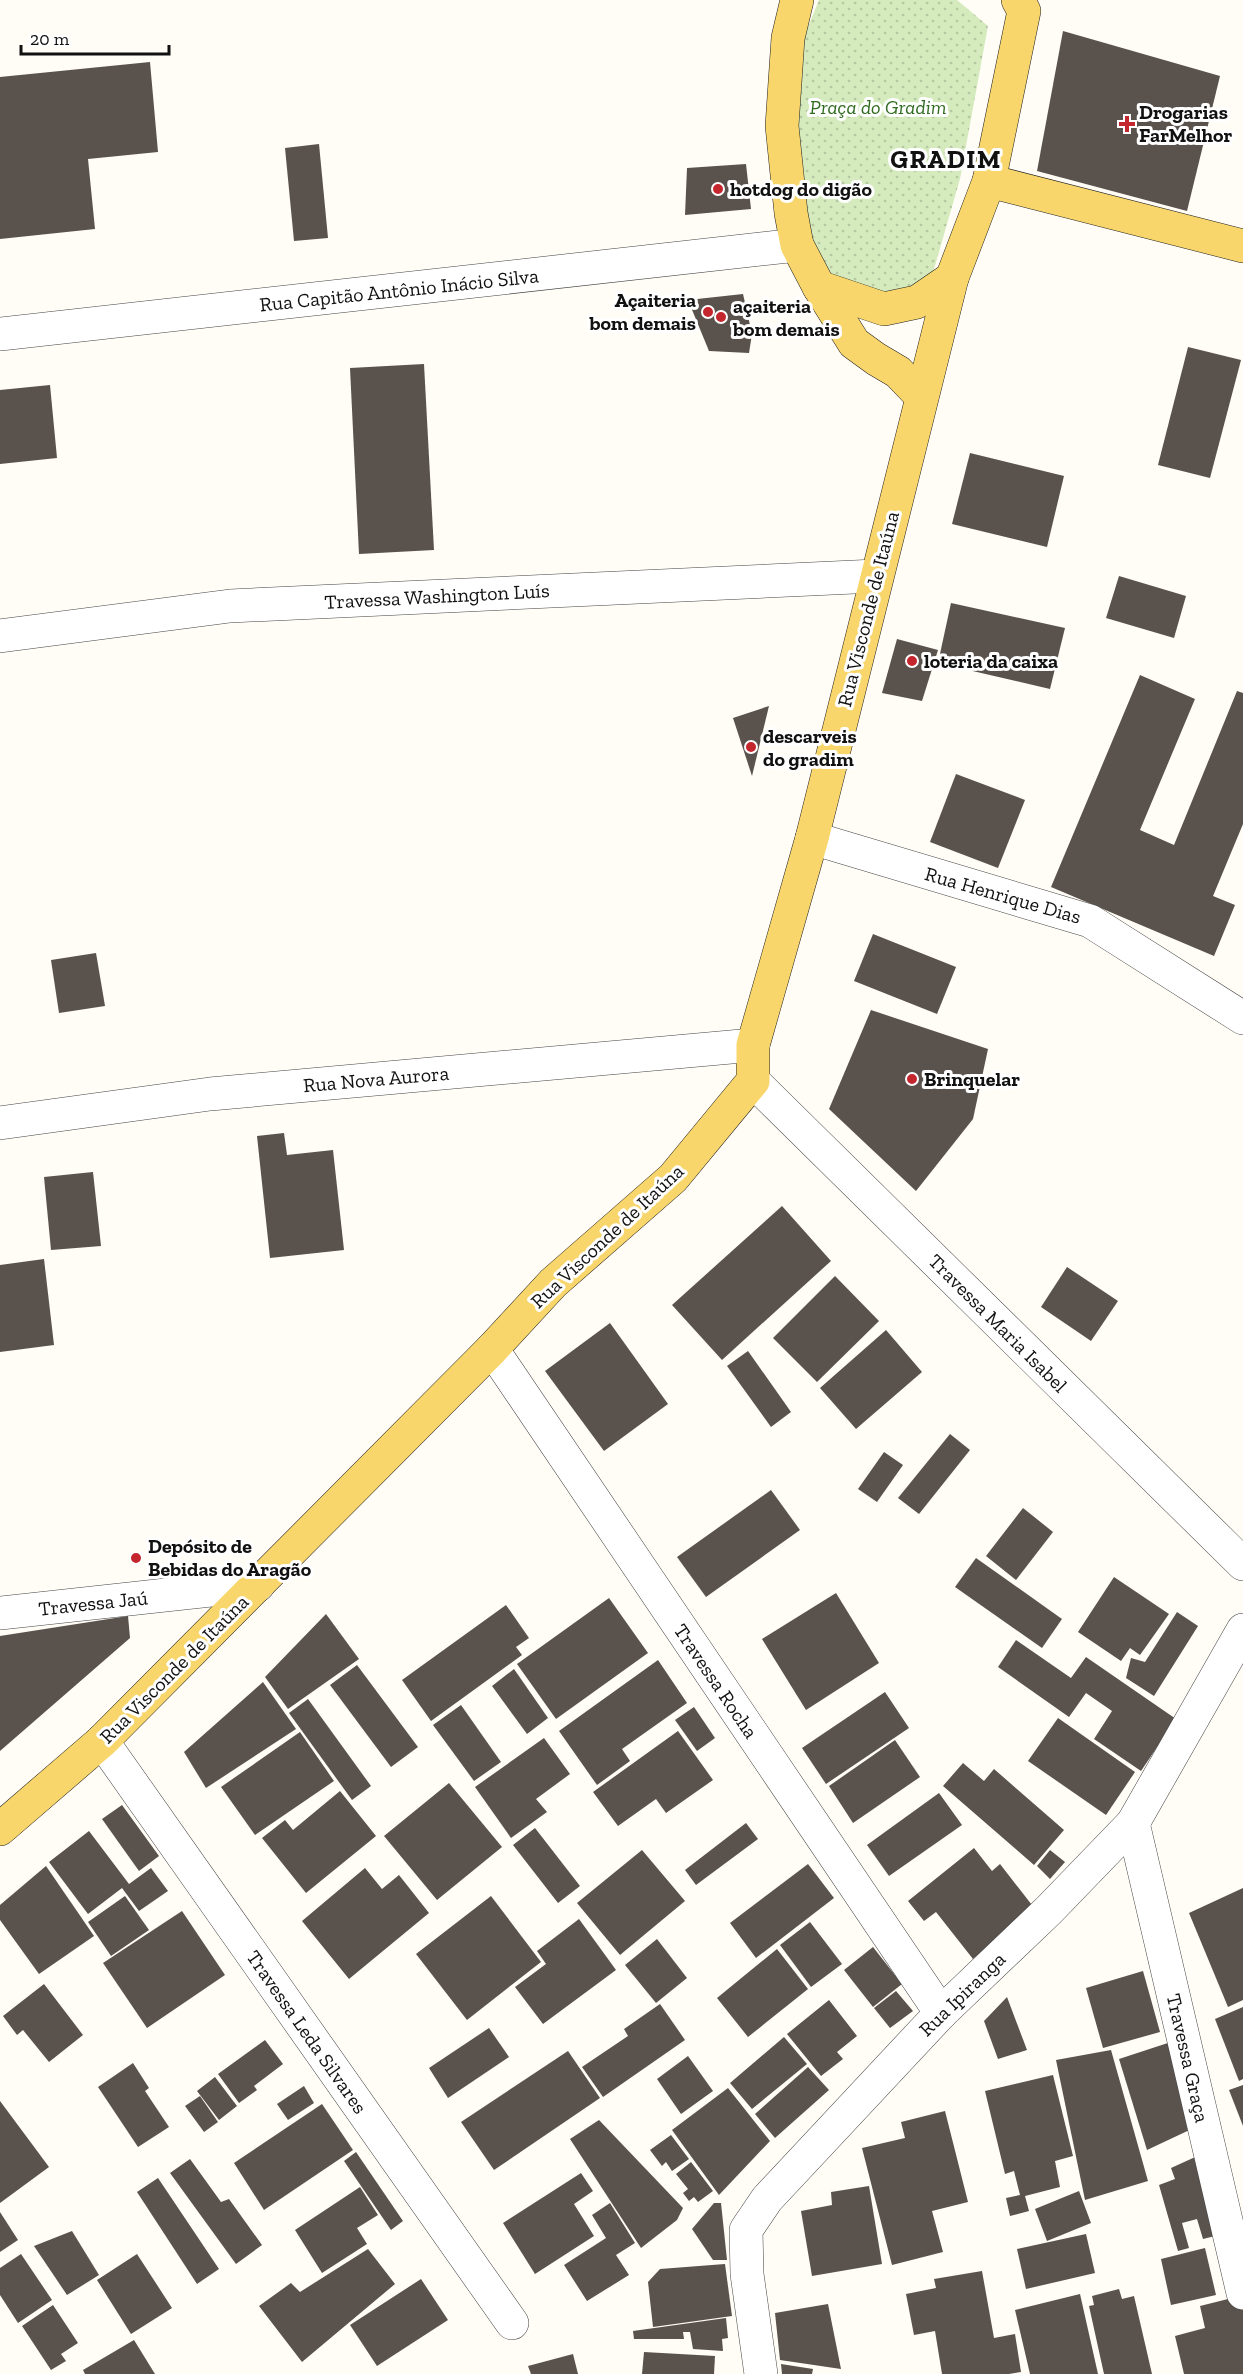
<svg xmlns="http://www.w3.org/2000/svg" width="1243" height="2374" font-family="'Zilla Slab',serif">
  <style>
    .grass { fill: url(#grass-dots) }
    .building { fill: #5a524d }
    .lines { fill: none; stroke-linecap: round; stroke-linejoin: round }
    .minor-casing { stroke: #444; stroke-width: 34 }
    .major-casing { stroke: #222; stroke-width: 34 }
    .minor { stroke: #fff; stroke-width: 33 }
    .major { stroke: #f9d66b; stroke-width: 33 }
    .poi-dot { fill: #c4262e; stroke: #fff; stroke-width: 2 }
    .labels { text-anchor: middle; dominant-baseline: central; stroke-width: 6; stroke-linejoin: round; paint-order: stroke }
    .park-label { font-size: 20px; font-style: italic; fill: #2f6b1f; stroke: #fff }
    .poi-label { font-size: 20px; font-weight: bold; fill: #111; stroke: #fff; text-anchor: start }
    .street-label { font-size: 20px; fill: #111; stroke: #fff }
    .district-label { font-size: 26px; font-weight: bold; letter-spacing: 1.5px; fill: #111; stroke: #fff }
  </style>
  <defs>
    <pattern id="grass-dots" width="8" height="8" patternUnits="userSpaceOnUse" patternTransform="scale(1.5)"><rect width="8" height="8" fill="#d5ebbd"/><path d="M2 2h.1M6 6h.1" fill="none" stroke="#b6c8a1" stroke-width="1.8" stroke-linecap="round"/></pattern>
  </defs>
  <rect width="100%" height="100%" fill="#fffdf5"/>
  <path class="grass" d="M819 0H957L988 26 960 179 930 283 900 299 823 287 794 214 799 49Z"/>
  <g class="building">
    <path d="M1063 31 1220 76 1187 211 1037 171Z"/>
    <path d="M150 62 158 152 88 159 95 229 0 239V77Z"/>
    <path d="M319 144 328 238 294 241 285 148Z"/>
    <path d="M746 164 751 209 685 215 687 168Z"/>
    <path d="M743 294 752 334 749 353 709 351 688 300Z"/>
    <path d="M1188 347 1241 360 1210 478 1158 465Z"/>
    <path d="M424 364 434 550 359 554 350 368Z"/>
    <path d="M50 385 57 458 0 464V390Z"/>
    <path d="M970 453 1064 476 1047 547 952 524Z"/>
    <path d="M1119 576 1186 596 1174 638 1106 618Z"/>
    <path d="M951 603 1065 628 1050 689 938 663Z"/>
    <path d="M897 639 938 650 922 701 882 693Z"/>
    <path d="M1140 675 1195 699 1140 830 1174 845 1237 691 1243 693V824L1213 896 1235 905 1214 956 1051 887Z"/>
    <path d="M769 706 752 776 733 718Z"/>
    <path d="M956 774 1025 800 998 868 930 842Z"/>
    <path d="M873 934 956 967 937 1014 854 981Z"/>
    <path d="M96 953 105 1006 59 1013 51 960Z"/>
    <path d="M871 1010 988 1049 973 1119 916 1191 829 1109Z"/>
    <path d="M284 1133 287 1155 333 1150 344 1250 270 1258 257 1136Z"/>
    <path d="M93 1172 101 1246 51 1250 44 1177Z"/>
    <path d="M782 1206 831 1261 722 1360 672 1305Z"/>
    <path d="M44 1259 54 1345 0 1352V1265Z"/>
    <path d="M1067 1267 1118 1301 1091 1341 1041 1307Z"/>
    <path d="M835 1276 879 1321 817 1382 773 1338Z"/>
    <path d="M610 1323 668 1404 604 1451 545 1371Z"/>
    <path d="M886 1330 922 1372 856 1429 820 1388Z"/>
    <path d="M748 1351 791 1412 771 1427 727 1366Z"/>
    <path d="M950 1434 970 1450 919 1514 898 1498Z"/>
    <path d="M884 1452 903 1465 877 1502 858 1489Z"/>
    <path d="M771 1490 800 1530 706 1597 677 1557Z"/>
    <path d="M1023 1508 1053 1532 1016 1580 986 1556Z"/>
    <path d="M976 1558 1062 1619 1042 1648 955 1587Z"/>
    <path d="M1114 1577 1169 1614 1140 1655 1130 1648 1121 1661 1078 1632Z"/>
    <path d="M836 1593 879 1663 806 1710 762 1639Z"/>
    <path d="M609 1598 648 1653 556 1719 517 1664Z"/>
    <path d="M506 1605 529 1638 516 1647 522 1655 431 1721 402 1680Z"/>
    <path d="M1177 1612 1198 1626 1154 1696 1126 1678 1131 1658 1145 1662Z"/>
    <path d="M326 1614 359 1659 288 1709 265 1677Z"/>
    <path d="M128 1616 130 1638 0 1751V1636Z"/>
    <path d="M1016 1640 1071 1678 1086 1657 1176 1719 1141 1771 1094 1739 1112 1711 1086 1693 1069 1717 998 1667Z"/>
    <path d="M658 1660 687 1703 622 1749 630 1761 597 1785 559 1731Z"/>
    <path d="M357 1665 418 1747 391 1767 330 1685Z"/>
    <path d="M514 1669 548 1718 527 1734 492 1686Z"/>
    <path d="M263 1682 296 1729 206 1788 184 1752Z"/>
    <path d="M885 1692 909 1728 826 1784 802 1748Z"/>
    <path d="M308 1699 371 1786 352 1800 289 1713Z"/>
    <path d="M461 1705 501 1762 474 1781 433 1725Z"/>
    <path d="M694 1707 715 1738 697 1751 675 1720Z"/>
    <path d="M1058 1718 1135 1772 1106 1815 1028 1761Z"/>
    <path d="M678 1731 713 1780 666 1813 656 1799 618 1826 593 1792Z"/>
    <path d="M300 1732 334 1781 255 1835 221 1787Z"/>
    <path d="M544 1738 570 1774 536 1799 547 1812 511 1838 475 1787Z"/>
    <path d="M895 1740 920 1777 853 1823 829 1786Z"/>
    <path d="M963 1763 984 1781 994 1769 1064 1830 1034 1865 943 1786Z"/>
    <path d="M449 1783 502 1847 437 1900 384 1836Z"/>
    <path d="M340 1791 376 1836 306 1893 262 1838 285 1820 293 1830Z"/>
    <path d="M939 1793 962 1825 889 1876 867 1845Z"/>
    <path d="M122 1805 159 1856 139 1871 102 1819Z"/>
    <path d="M746 1823 758 1839 696 1885 685 1870Z"/>
    <path d="M535 1828 580 1886 558 1903 513 1845Z"/>
    <path d="M89 1831 129 1884 151 1868 168 1891 139 1911 122 1888 88 1914 49 1862Z"/>
    <path d="M974 1848 992 1871 1000 1864 1035 1909 973 1959 936 1912 924 1921 908 1901Z"/>
    <path d="M642 1850 685 1901 620 1955 577 1903Z"/>
    <path d="M1050 1850 1065 1862 1050 1879 1037 1866Z"/>
    <path d="M808 1864 834 1898 756 1958 730 1923Z"/>
    <path d="M46 1866 94 1936 39 1974 0 1920V1905Z"/>
    <path d="M365 1868 382 1889 399 1875 429 1913 349 1979 302 1921Z"/>
    <path d="M1243 1888V2000L1228 2007 1189 1913Z"/>
    <path d="M125 1896 149 1930 111 1956 88 1922Z"/>
    <path d="M491 1896 541 1962 467 2020 416 1954Z"/>
    <path d="M182 1911 225 1975 147 2028 103 1963Z"/>
    <path d="M579 1919 616 1970 543 2024 515 1987 546 1964 537 1951Z"/>
    <path d="M810 1922 842 1964 811 1987 780 1945Z"/>
    <path d="M657 1939 687 1978 656 2003 625 1965Z"/>
    <path d="M873 1947 902 1984 873 2007 844 1970Z"/>
    <path d="M777 1949 808 1989 748 2037 717 1998Z"/>
    <path d="M1143 1971 1160 2032 1103 2048 1086 1988Z"/>
    <path d="M44 1984 83 2035 49 2062 23 2030 17 2035 3 2016Z"/>
    <path d="M896 1991 913 2011 890 2028 874 2008Z"/>
    <path d="M1007 1997 1027 2050 998 2059 984 2021Z"/>
    <path d="M829 2000 857 2036 837 2052 843 2059 821 2076 787 2034Z"/>
    <path d="M660 2004 685 2040 603 2097 582 2067 628 2036 624 2029Z"/>
    <path d="M1243 2007V2079L1239 2081 1215 2019Z"/>
    <path d="M489 2028 509 2057 448 2098 429 2068Z"/>
    <path d="M784 2037 807 2064 752 2109 730 2083Z"/>
    <path d="M265 2040 283 2064 254 2086 257 2090 239 2103 218 2074Z"/>
    <path d="M1177 2040 1198 2126 1147 2150 1119 2059Z"/>
    <path d="M1111 2050 1148 2181 1085 2200 1056 2060Z"/>
    <path d="M568 2051 600 2098 494 2170 461 2122Z"/>
    <path d="M688 2056 713 2091 681 2114 657 2079Z"/>
    <path d="M133 2063 149 2088 145 2091 169 2127 138 2147 98 2087Z"/>
    <path d="M808 2067 829 2090 775 2138 755 2114Z"/>
    <path d="M1053 2075 1073 2156 1055 2161 1060 2187 1025 2196 1029 2211 1010 2216 1006 2198 1020 2195 1014 2171 1005 2174 985 2091Z"/>
    <path d="M215 2077 237 2106 219 2120 197 2091Z"/>
    <path d="M1243 2085V2126L1229 2090Z"/>
    <path d="M304 2086 314 2103 288 2120 277 2104Z"/>
    <path d="M728 2088 770 2141 719 2195 672 2130Z"/>
    <path d="M200 2096 218 2122 204 2132 185 2106Z"/>
    <path d="M0 2101 49 2167 0 2203Z"/>
    <path d="M322 2104 353 2150 264 2210 234 2163Z"/>
    <path d="M945 2111 968 2202 932 2211 943 2252 892 2265 862 2148 905 2138 901 2122Z"/>
    <path d="M599 2120 683 2208 677 2220 641 2248 570 2139Z"/>
    <path d="M671 2135 689 2159 672 2171 666 2162 662 2166 650 2150Z"/>
    <path d="M356 2152 403 2221 391 2230 344 2161Z"/>
    <path d="M1204 2153 1223 2234 1203 2239 1197 2219 1182 2223 1189 2248 1178 2251 1159 2185 1175 2179 1171 2168Z"/>
    <path d="M190 2159 221 2202 229 2199 262 2245 236 2264 170 2173Z"/>
    <path d="M691 2162 713 2191 698 2202 694 2197 689 2201 683 2193 688 2189 676 2174Z"/>
    <path d="M581 2173 593 2191 574 2204 594 2236 535 2274 503 2223Z"/>
    <path d="M158 2178 219 2269 197 2284 137 2192Z"/>
    <path d="M869 2186 882 2264 812 2276 801 2211 832 2205 831 2192Z"/>
    <path d="M360 2187 378 2215 357 2228 367 2244 322 2273 295 2230Z"/>
    <path d="M1079 2191 1091 2223 1047 2241 1035 2209Z"/>
    <path d="M610 2203 635 2243 616 2255 629 2275 587 2301 564 2265 606 2238 592 2215Z"/>
    <path d="M714 2203H721L727 2260H713L692 2229Z"/>
    <path d="M0 2212 18 2240 0 2252Z"/>
    <path d="M72 2231 99 2275 67 2295 34 2246Z"/>
    <path d="M1086 2234 1095 2273 1026 2289 1017 2249Z"/>
    <path d="M1205 2248 1216 2295 1171 2305 1161 2259Z"/>
    <path d="M368 2249 395 2284 302 2362 259 2306 291 2283 300 2292Z"/>
    <path d="M21 2254 52 2300 18 2323 0 2295V2268Z"/>
    <path d="M137 2254 172 2308 131 2334 97 2280Z"/>
    <path d="M725 2264 732 2316 653 2327 648 2282 660 2269Z"/>
    <path d="M982 2271 994 2338 1015 2334 1021 2372 1009 2374H942L935 2331 914 2335 906 2294 936 2288 934 2279Z"/>
    <path d="M421 2279 448 2320 377 2366 350 2325Z"/>
    <path d="M1119 2289 1122 2299 1134 2296 1152 2374H1104L1089 2306 1094 2305 1092 2296Z"/>
    <path d="M1080 2294 1098 2374H1030L1015 2310Z"/>
    <path d="M1240 2296 1243 2310V2374H1184L1175 2336 1205 2328 1200 2306Z"/>
    <path d="M828 2304 841 2369 780 2360 775 2313Z"/>
    <path d="M53 2305 78 2343 61 2354 66 2361 51 2370 22 2326Z"/>
    <path d="M726 2318 728 2338 722 2339 723 2351 693 2349 690 2332H683L684 2339H634L633 2331Z"/>
    <path d="M134 2340 155 2374H85L83 2370Z"/>
    <path d="M644 2352 715 2356 714 2374H642Z"/>
    <path d="M573 2354 578 2374H531L528 2366Z"/>
    <path d="M781 2364 813 2369 812 2374H782Z"/>
  </g>
  <g class="lines">
    <defs>
      <g id="minor">
        <path d="M0 334 797 245"/>
        <path d="M0 636 230 606 876 576"/>
        <path d="M812 838 1090 921 1243 1018"/>
        <path d="M753 1081 1243 1564"/>
        <path d="M0 1123 210 1094 753 1045"/>
        <path d="M492 1349 941 2013"/>
        <path d="M0 1613 258 1585"/>
        <path d="M102 1741 512 2323"/>
        <path d="M1133 1823 1243 2293"/>
        <path d="M761 2374 747 2274 746 2230 767 2199 941 2013 1049 1910 1133 1823 1243 1630"/>
      </g>
      <g id="major">
        <path d="M797 0 788 38 782 126 791 213 797 245 819 287 884 309 917 302 952 278 989 181 1024 11 1018 0"/>
        <path d="M989 181 1243 246"/>
        <path d="M819 287 854 343 876 359 898 372 921 396"/>
        <path d="M0 1829 102 1741 492 1349 553 1283 673 1178 753 1081V1045L812 838 952 278"/>
      </g>
    </defs>
    <use href="#minor" class="minor-casing"/>
    <use href="#major" class="major-casing"/>
    <use href="#minor" class="minor"/>
    <use href="#major" class="major"/>
  </g>
  <g class="poi-dot">
    <path d="M1124 115h6v6h6v6h-6v6h-6v-6h-6v-6h6z"/>
    <circle cx="718" cy="189" r="6"/>
    <circle cx="708" cy="312" r="6"/>
    <circle cx="721" cy="317" r="6"/>
    <circle cx="912" cy="661" r="6"/>
    <circle cx="751" cy="747" r="6"/>
    <circle cx="912" cy="1079" r="6"/>
    <circle cx="136" cy="1558" r="6"/>
  </g>
  <g class="labels">
    <g class="park-label">
      <text x="878" y="107">Praça do Gradim</text>
    </g>
    <g class="poi-label">
      <text x="1139" y="112">Drogarias<tspan x="1139" dy="23">FarMelhor</tspan></text>
      <text x="730" y="189">hotdog do digão</text>
      <text x="696" y="300" text-anchor="end">Açaiteria<tspan x="696" dy="23">bom demais</tspan></text>
      <text x="733" y="306">açaiteria<tspan x="733" dy="23">bom demais</tspan></text>
      <text x="924" y="661">loteria da caixa</text>
      <text x="763" y="736">descarveis<tspan x="763" dy="23">do gradim</tspan></text>
      <text x="924" y="1079">Brinquelar</text>
      <text x="148" y="1546">Depósito de<tspan x="148" dy="23">Bebidas do Aragão</tspan></text>
    </g>
    <g class="street-label">
      <text transform="translate(399 290) rotate(-6)">Rua Capitão Antônio Inácio Silva</text>
      <text transform="translate(437 596) rotate(-3)">Travessa Washington Luís</text>
      <text transform="translate(868 609) rotate(-76)">Rua Visconde de Itaúna</text>
      <text transform="translate(1003 895) rotate(16)">Rua Henrique Dias</text>
      <text transform="translate(376 1079) rotate(-5)">Rua Nova Aurora</text>
      <text transform="translate(607 1236) rotate(-43)">Rua Visconde de Itaúna</text>
      <text transform="translate(998 1323) rotate(45)">Travessa Maria Isabel</text>
      <text transform="translate(93 1603) rotate(-6)">Travessa Jaú</text>
      <text transform="translate(174 1669) rotate(-45)">Rua Visconde de Itaúna</text>
      <text transform="translate(716 1681) rotate(56)">Travessa Rocha</text>
      <text transform="translate(962 1994) rotate(-44)">Rua Ipiranga</text>
      <text transform="translate(307 2032) rotate(55)">Travessa Leda Silvares</text>
      <text transform="translate(1188 2058) rotate(77)">Travessa Graça</text>
    </g>
    <g class="district-label">
      <text x="946" y="159">GRADIM</text>
    </g>
  </g>
  <path d="M21 45v9h148v-9" fill="none" stroke="#111111" stroke-width="3"/>
  <text x="30" y="45" font-size="18" fill="#111111" stroke="#ffffff" stroke-width="4.5" paint-order="stroke">20 m</text>
</svg>
